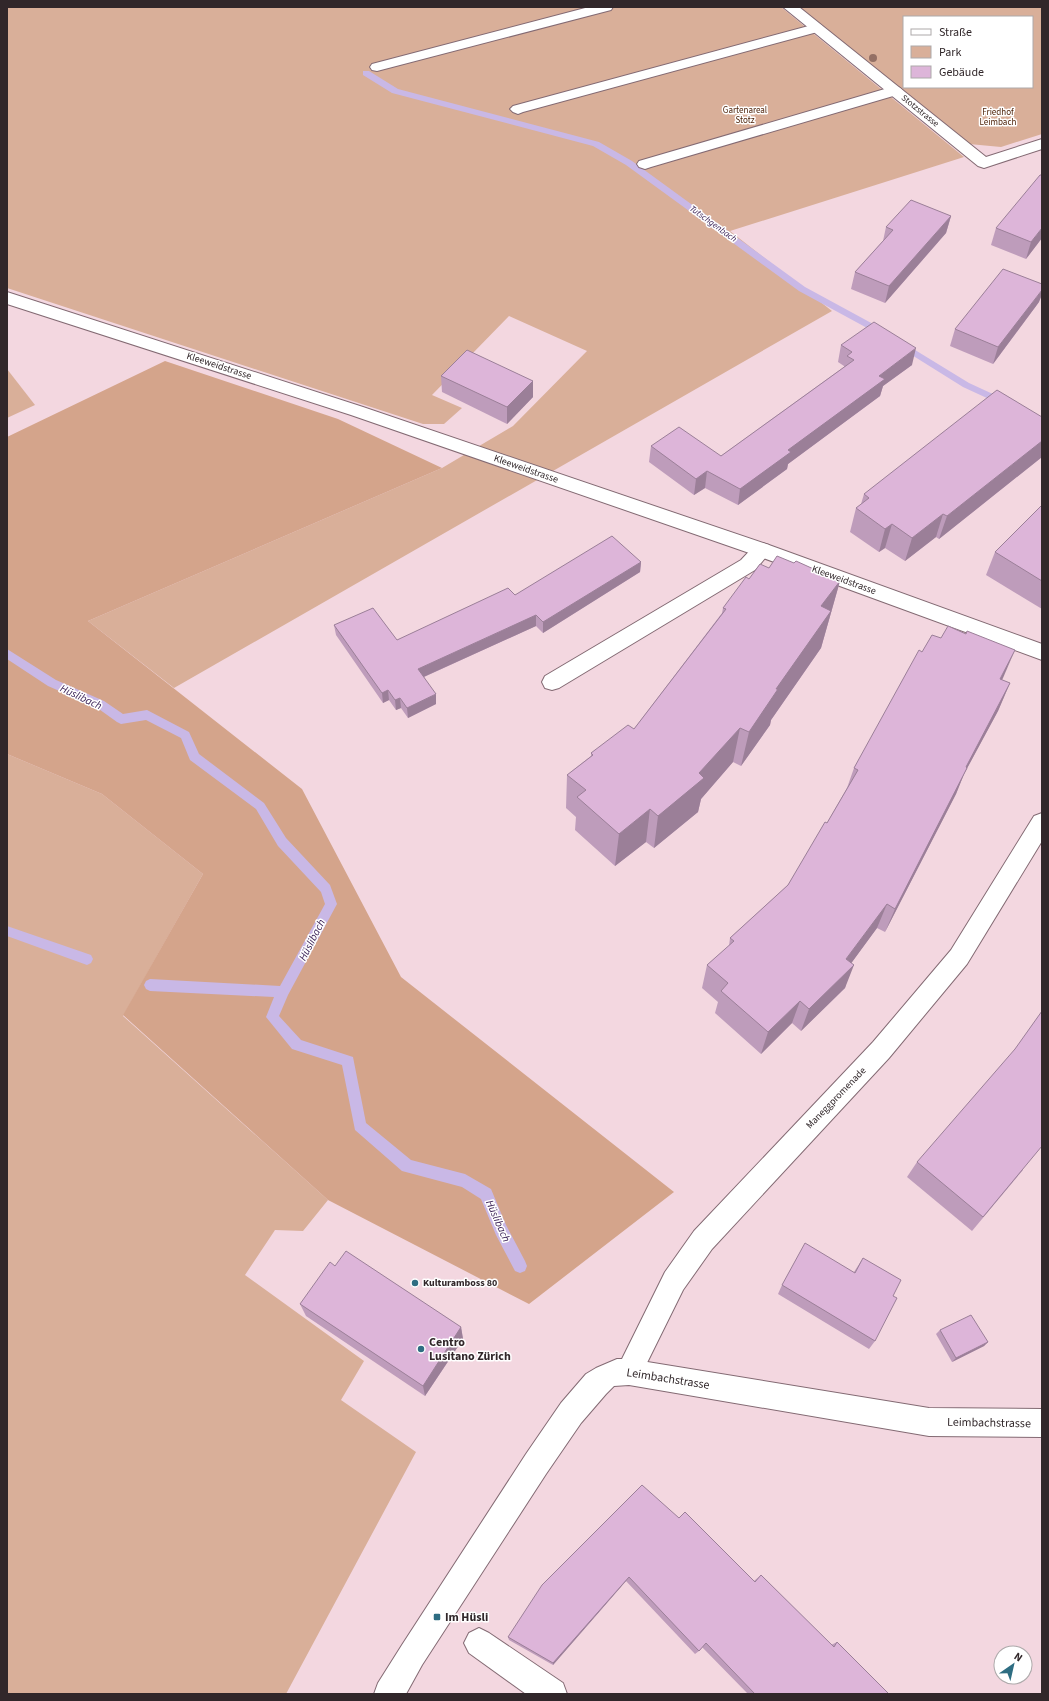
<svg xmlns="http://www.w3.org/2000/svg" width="1049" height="1701" font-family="'Source Sans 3',sans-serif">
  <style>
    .green { fill: #d9af99; fill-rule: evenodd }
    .forest { fill: #d4a48b }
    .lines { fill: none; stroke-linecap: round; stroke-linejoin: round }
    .stream { fill: #c9b8e6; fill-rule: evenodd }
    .service-casing { stroke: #836a73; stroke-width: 2 }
    .minor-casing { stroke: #836a73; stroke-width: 2 }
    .tertiary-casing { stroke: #836a73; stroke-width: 2 }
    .service { fill: #fff; fill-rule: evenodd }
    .minor { fill: #fff; fill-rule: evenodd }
    .tertiary { fill: #fff; fill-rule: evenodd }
    .tree { fill: #947065 }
    .wall { fill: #be9cbb }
    .shaded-wall { fill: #9b7f98 }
    .building { fill: #ddb5d9; stroke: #9b7f98 }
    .poi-dot { fill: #2e6d82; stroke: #fff; stroke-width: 1.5 }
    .labels { text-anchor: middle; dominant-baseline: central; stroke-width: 3; stroke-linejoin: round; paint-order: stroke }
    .far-park-label { font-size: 9px; fill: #471b00; stroke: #fff }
    .far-street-label { font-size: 9px; fill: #31272a; stroke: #fff }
    .far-water-label { font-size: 9px; font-style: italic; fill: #361c53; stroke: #fff }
    .street-label { font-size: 10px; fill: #31272a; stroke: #fff }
    .poi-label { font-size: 10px; font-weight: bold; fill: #31272a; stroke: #fff; text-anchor: start }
    .water-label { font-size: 11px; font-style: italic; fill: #361c53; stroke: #fff }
    .near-poi-label { font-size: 12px; font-weight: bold; fill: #31272a; stroke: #fff; text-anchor: start }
    .near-street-label { font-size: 12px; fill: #31272a; stroke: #fff }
  </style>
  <rect width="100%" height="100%" fill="#f3d7e0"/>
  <g class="green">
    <path d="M7 7H781L964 157 730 231 832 311 174 688 88 621 442 468 513 426 587 351 509 316 432 395 462 408 444 424H423L7 288Z"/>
    <path d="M799 7H1042V134L1001 147 969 144ZM904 17H1032V87H904Z"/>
    <path d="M7 369 35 405 7 418Z"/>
    <path d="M7 754 102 794 203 874 123 1016 328 1200 303 1231 275 1230 245 1275 364 1361 341 1400 416 1452 286 1694H7Z"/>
  </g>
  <path class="forest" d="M165 361 338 419 442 468 88 621 302 789 401 977 674 1192 529 1304 328 1200 123 1015 203 874 102 794 7 754V437Z"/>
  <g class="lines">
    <g class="stream">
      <path d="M363 71H369L398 89 599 142 632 161 805 287 886 331 888 333 883 336 880 335 799 291 626 165 593 146 392 93 363 75Z"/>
      <path d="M902 342 969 383 1008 401 1010 403 1008 405H1002L963 387 899 347 897 345Z"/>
      <path d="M7 649 56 680 104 701 123 714 147 710 189 732 199 754 264 803 286 838 330 885 337 904 288 995 279 1016 301 1040 353 1057 366 1123 411 1160 465 1174 491 1189 506 1225 525 1261 527 1266 525 1271 520 1273 515 1271 496 1235 481 1199 462 1187 402 1171 355 1130 342 1065 292 1049 266 1017 274 997 150 991 146 989 144 985 146 981 150 979 280 986 325 904 321 892 278 846 256 809 190 760 181 738 146 720 121 724 117 722 96 707 48 686 7 659Z"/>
      <path d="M7 926 91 955 93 959 91 963 87 965 7 936Z"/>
    </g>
    <defs>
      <g id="service">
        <path d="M589 7H613L611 10 377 71 372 70 370 67 372 64Z"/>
        <path d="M816 24 821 25 823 28 821 31 523 112 518 114 513 112 510 109 513 106Z"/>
        <path d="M895 86 900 88 903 91 900 94 651 167 645 169 639 167 637 164 639 161Z"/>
        <path d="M762 543 769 545 772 550 755 570 559 688 552 690 545 688 542 682 545 676 741 560 755 545Z"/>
        <path d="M479 1628 489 1633 563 1683 567 1694H526L469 1653 464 1643 469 1633Z"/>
      </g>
      <g id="minor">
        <path d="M783 7H799L986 157 1042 139V149L990 166 984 168 978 166Z"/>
        <path d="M7 292 363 407 769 545 1042 644V660L755 555 351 415 7 304Z"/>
        <path d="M1042 813V841L967 964 889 1058 712 1249 683 1290 638 1381 629 1385 620 1381 616 1372 620 1363 665 1272 694 1231 873 1042 951 950 1034 816Z"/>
      </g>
      <path id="tertiary" d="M617 1359H629L929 1408 1042 1409V1437L929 1436 629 1385 614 1386 606 1394 581 1423 546 1474 422 1665 406 1694H374L378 1683 402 1645 526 1454 561 1403 586 1374 596 1368Z"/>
    </defs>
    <use href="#service" class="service-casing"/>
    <use href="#minor" class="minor-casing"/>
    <use href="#tertiary" class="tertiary-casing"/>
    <use href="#service" class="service"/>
    <use href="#minor" class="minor"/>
    <use href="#tertiary" class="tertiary"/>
  </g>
  <circle class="tree" cx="873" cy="58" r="4"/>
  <g class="wall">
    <path d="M951 216 946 233 885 303 851 289 855 272 883 241 886 227Z"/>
    <path d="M996 228 1042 238 1026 259 991 245Z"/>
    <path d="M1039 302 993 364 950 346 955 329Z"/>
    <path d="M841 345 912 365 883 386 880 396 788 464 787 469 738 505 705 488 694 495 649 462 651 446 721 456 844 367V366L838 362Z"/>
    <path d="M441 376 533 381V397L507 424 442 392Z"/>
    <path d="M1042 417V457L939 539 936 537 905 561 885 548 879 552 850 532 856 508 861 504 864 494Z"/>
    <path d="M1042 505V609L986 575 995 552Z"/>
    <path d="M641 562 640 572 543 633 536 626 424 677 436 704 408 718 401 708 396 710 389 700 383 703 336 635 334 625 397 640 515 595Z"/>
    <path d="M769 568 840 581 821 648 771 720 770 725 741 766 733 762 701 799 698 812 654 848 646 842 615 866 575 830 576 817 566 808 567 775 591 756V753L634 729 722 613 723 608 749 579Z"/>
    <path d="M922 652 1010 683 998 711 964 774 956 794 885 932 877 928 851 963 845 988 801 1031 792 1023 761 1054 715 1013 718 1002 702 988 707 965 729 946 730 938 788 885 827 823 847 788 854 768Z"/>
    <path d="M917 1162 1023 1170 972 1231 907 1177Z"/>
    <path d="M863 1258 893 1296 875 1341 869 1349 778 1294 782 1285 854 1272Z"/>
    <path d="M335 1266 461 1327 463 1339 425 1396 306 1316 300 1304Z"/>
    <path d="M940 1330 988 1342 984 1346 952 1362 936 1334Z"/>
    <path d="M679 1518 754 1581 761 1575 831 1645 837 1642 889 1694H748L702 1647 699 1651 695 1654 626 1581 553 1665 509 1640 508 1637Z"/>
  </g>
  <g class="shaded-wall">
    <path d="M951 216 946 233 885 303 889 286Z"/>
    <path d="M1042 228V238L1026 259 1031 242Z"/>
    <path d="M1042 290V295L1039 302 993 364 998 347Z"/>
    <path d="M916 348 912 365 883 386 880 396 788 464 787 469 738 505 740 489 879 376Z"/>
    <path d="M533 381V397L507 424V407Z"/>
    <path d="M1042 441V457L939 539 947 516Z"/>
    <path d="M707 471 705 488 694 495 696 479Z"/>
    <path d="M943 514 936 537 905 561 912 538Z"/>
    <path d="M892 524 885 548 879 552 885 529Z"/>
    <path d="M641 562 640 572 543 633V622Z"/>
    <path d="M840 581 821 648 771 720 770 725 741 766 749 732 776 689 821 606Z"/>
    <path d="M536 615V626L419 679 418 669Z"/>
    <path d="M1015 650 1003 678 988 707 1000 679Z"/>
    <path d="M1010 683 998 711 964 774 956 794 885 932 895 909 966 767Z"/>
    <path d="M388 690 389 700 383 703 382 693Z"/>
    <path d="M436 694V704L408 718 407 708Z"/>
    <path d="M400 698 401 708 396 710 395 700Z"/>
    <path d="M740 728 733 762 701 799 698 812 654 848 658 816 699 773Z"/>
    <path d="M650 809 646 842 615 866 619 834Z"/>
    <path d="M887 904 877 928 839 980 854 965 845 988 801 1031 809 1009Z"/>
    <path d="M800 1001 792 1023 761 1054 768 1032Z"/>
    <path d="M461 1327 463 1339 425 1396 423 1386Z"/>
    <path d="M988 1342 984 1346 952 1362 956 1358Z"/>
    <path d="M629 1577 626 1581 553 1665V1663Z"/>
  </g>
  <g class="building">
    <path d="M1040 175H1042V228L1031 242 996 228Z"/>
    <path d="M911 200 951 216 889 286 855 272 893 230 886 227Z"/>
    <path d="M1003 269 1042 284V290L998 347 955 329Z"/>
    <path d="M874 322 916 348 879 376 885 379 788 450 791 452 740 489 707 471 696 479 651 446 679 427 721 456 854 360 847 356 852 352 841 345Z"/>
    <path d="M467 350 533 381 507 407 441 376Z"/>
    <path d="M997 390 1042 417V441L947 516 943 514 912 538 892 524 885 529 856 508 869 498 864 494Z"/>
    <path d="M1042 505V581L995 552Z"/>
    <path d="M612 536 641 562 543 622 536 615 418 669 436 694 407 708 400 698 395 700 388 690 382 693 334 625 373 608 397 640 508 588 515 595Z"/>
    <path d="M777 556 794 563 796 561 840 581 821 606 831 611 776 689H778L749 732 740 728 699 773 704 778 658 816 650 809 619 834 577 797 586 790 567 775 593 755 591 753 628 725 634 729 726 609 723 608 746 577 749 579 760 564 769 568Z"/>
    <path d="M948 626 966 634 967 631 1015 650 1000 679 1010 683 966 767 967 768 895 909 887 904 846 959 854 965 809 1009 800 1001 768 1032 721 991 728 983 707 965 734 941 730 938 788 885 825 822 827 823 858 770 854 768 919 650 922 652 932 635 941 638Z"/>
    <path d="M1042 1011V1146L983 1217 917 1162 1015 1049Z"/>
    <path d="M805 1243 855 1273 863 1258 901 1280 893 1296 897 1298 875 1341 782 1285Z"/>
    <path d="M346 1251 461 1327 423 1386 300 1304 330 1262 335 1266Z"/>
    <path d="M971 1315 988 1342 956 1358 940 1330Z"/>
    <path d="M642 1485 679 1518 685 1512 755 1582 761 1575 834 1647 837 1642 889 1694H755L706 1643 699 1651 629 1577 553 1663 508 1637 542 1585Z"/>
  </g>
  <g class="poi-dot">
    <circle cx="415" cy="1283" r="4"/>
    <circle cx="421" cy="1349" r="4"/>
    <rect x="433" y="1613" width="8" height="8" rx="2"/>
  </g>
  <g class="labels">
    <g class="far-park-label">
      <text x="745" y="110">Gartenareal<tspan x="745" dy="10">Stotz</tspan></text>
      <text x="998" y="112">Friedhof<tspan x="998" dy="10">Leimbach</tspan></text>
    </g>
    <g class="far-street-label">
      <text transform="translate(920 111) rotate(39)">Stotzstrasse</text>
    </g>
    <g class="far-water-label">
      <text transform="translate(713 224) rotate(36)">Tutschgenbach</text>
    </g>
    <g class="street-label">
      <text transform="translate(219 366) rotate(18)">Kleeweidstrasse</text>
      <text transform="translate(526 469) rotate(19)">Kleeweidstrasse</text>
      <text transform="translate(844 580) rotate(20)">Kleeweidstrasse</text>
      <text transform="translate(836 1098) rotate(-46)">Maneggpromenade</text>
    </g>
    <g class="poi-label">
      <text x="423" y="1283">Kulturamboss 80</text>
    </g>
    <g class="water-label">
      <text transform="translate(81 697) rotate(25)">Hüslibach</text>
      <text transform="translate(312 940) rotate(-63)">Hüslibach</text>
      <text transform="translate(498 1221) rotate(66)">Hüslibach</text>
    </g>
    <g class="near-poi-label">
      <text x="429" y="1342">Centro<tspan x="429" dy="14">Lusitano Zürich</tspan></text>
      <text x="445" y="1617">Im Hüsli</text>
    </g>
    <g class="near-street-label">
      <text transform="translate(668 1379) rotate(9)">Leimbachstrasse</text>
      <text transform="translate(989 1423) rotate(1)">Leimbachstrasse</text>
    </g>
  </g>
  <rect width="1049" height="1701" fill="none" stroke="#31272a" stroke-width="16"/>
  <rect x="903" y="16" width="130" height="72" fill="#ffffff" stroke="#ada9aa"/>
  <rect x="911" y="29" width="20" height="6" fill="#ffffff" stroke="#ada9aa"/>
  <text x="939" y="36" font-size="12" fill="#31272a">Straße</text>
  <rect x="911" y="46" width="20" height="12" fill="#d9af99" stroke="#ada9aa"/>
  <text x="939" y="56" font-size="12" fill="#31272a">Park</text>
  <rect x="911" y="66" width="20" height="12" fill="#ddb5d9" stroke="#ada9aa"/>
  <text x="939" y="76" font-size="12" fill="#31272a">Gebäude</text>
  <g transform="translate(1013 1665) rotate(34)"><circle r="19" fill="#ffffff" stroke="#ada9aa"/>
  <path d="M0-3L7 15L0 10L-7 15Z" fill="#2e6d82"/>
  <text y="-6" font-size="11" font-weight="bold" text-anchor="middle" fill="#31272a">N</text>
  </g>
</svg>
